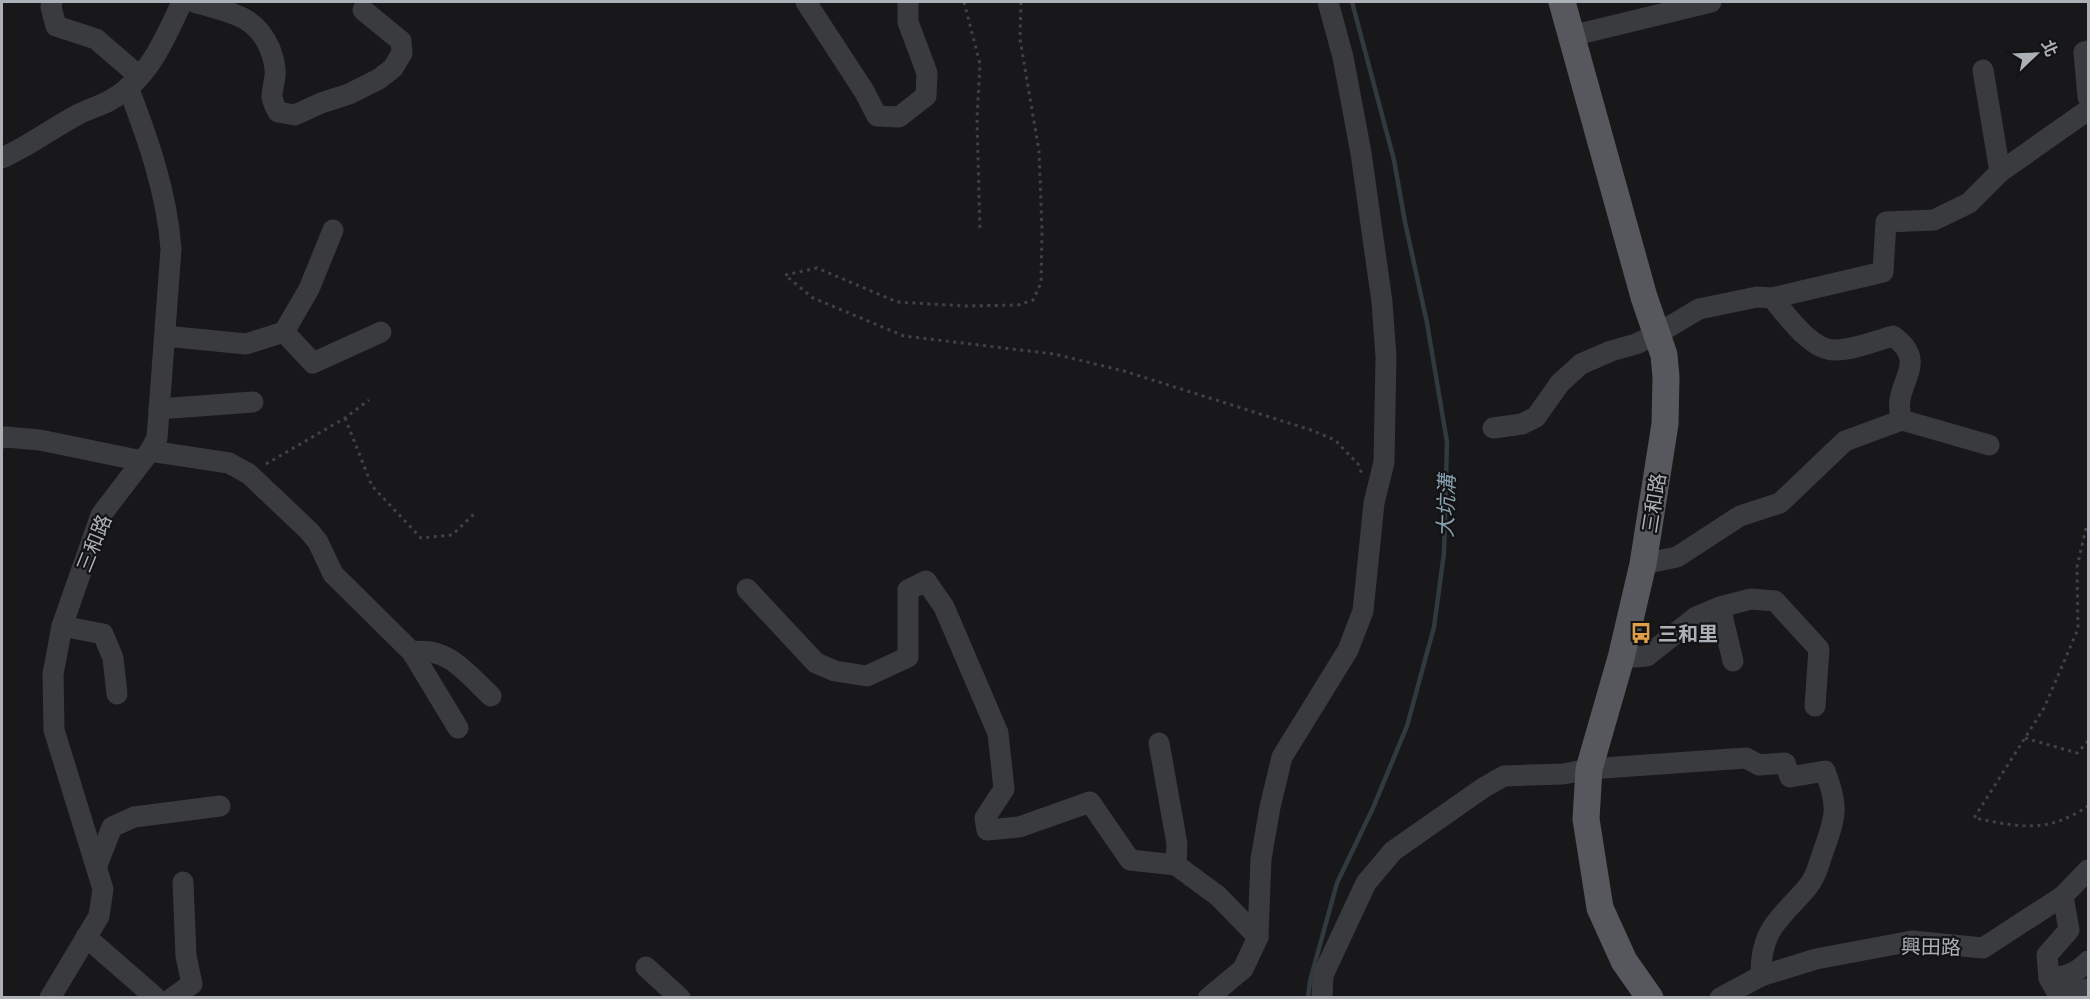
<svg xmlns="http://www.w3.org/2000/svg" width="2090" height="999" font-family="Lato,'Noto Sans TC',sans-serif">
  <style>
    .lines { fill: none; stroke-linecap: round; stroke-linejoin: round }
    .stream { stroke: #313a3f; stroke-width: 4.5 }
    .path { stroke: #404245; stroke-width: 3; stroke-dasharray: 3 4.5; stroke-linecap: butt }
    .minor { stroke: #3a3b3f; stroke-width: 21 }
    .major { stroke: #56585d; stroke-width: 27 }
    .labels { text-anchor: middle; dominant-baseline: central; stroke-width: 4.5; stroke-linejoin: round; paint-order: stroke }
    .street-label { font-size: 20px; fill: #acb1b8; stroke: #131315 }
    .poi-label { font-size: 20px; font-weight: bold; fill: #acb1b8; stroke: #131315; text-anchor: start }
    .water-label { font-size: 21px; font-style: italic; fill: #87a0af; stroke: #131315 }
  </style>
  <rect width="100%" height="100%" fill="#18181a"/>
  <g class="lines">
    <path class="stream" d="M1308 998 1310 981 1337 883 1373 808 1407 726 1434 627 1444 553 1447 442 1427 323 1405 222 1394 160 1352 2"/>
    <g class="path">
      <path d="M964 2 980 64 977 119 980 232"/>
      <path d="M1021 2 1020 39 1039 151 1042 231 1041 283 1033 300 1018 305 966 306 897 302 817 268 785 275 813 298 904 336 1054 354 1124 371 1311 430 1335 440 1358 464 1362 474"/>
      <path d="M345 418 372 486 421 538 452 535 474 514"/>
      <path d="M266 464 345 418 369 400"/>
      <path d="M2086 528 2077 567 2078 629 2044 708 1974 818C2021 827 2046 834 2088 806"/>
      <path d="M2025 738 2077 753 2088 741"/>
    </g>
    <g class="minor">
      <path d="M52 2 51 7 56 26 96 39 139 76"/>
      <path d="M194 2C227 12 256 14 270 49 273 57 276 68 275 76 273 94 268 94 278 112L295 115 321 103 349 94 379 79 393 68 402 53 401 41 363 10"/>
      <path d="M806 2 864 91 877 116 899 117 926 96 927 73 908 22V2"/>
      <path d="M1571 36 1711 2"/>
      <path d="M2088 51 2084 52 2088 97"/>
      <path d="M1983 70 2000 172"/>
      <path d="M2 158C29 146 51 129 77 115 86 110 97 107 107 102 148 81 164 41 182 2"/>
      <path d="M1772 298 1883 272 1886 222 1934 220 1969 203 2000 172 2088 110"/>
      <path d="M284 332 313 363 381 332"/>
      <path d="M165 336 246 344 284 332 309 289 333 230"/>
      <path d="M159 409 253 402"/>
      <path d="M1493 428 1522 424 1536 417 1560 383 1581 364 1611 351 1636 344 1657 334 1699 309 1757 297 1772 298C1786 314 1811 351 1835 350 1854 350 1875 341 1893 336 1933 365 1889 384 1902 420L1989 445"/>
      <path d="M2 438 6 437 40 440 142 461"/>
      <path d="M150 451 229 463 249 474 309 531 318 542 333 574 412 652 458 728"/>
      <path d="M1643 564 1677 557 1740 516 1780 503 1845 441 1902 420"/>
      <path d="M747 589 816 663 835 671 867 676 908 657V590L926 581 944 607 998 733 1004 789 985 818 987 830 1019 827 1090 802 1130 860 1176 865 1218 896 1258 937"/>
      <path d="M1720 607 1733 661"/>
      <path d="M62 626 103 634 113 658 117 694"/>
      <path d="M412 652C448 646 467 674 491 696"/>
      <path d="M1621 658 1647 656 1696 617 1720 607 1751 599 1775 601 1819 649 1815 706"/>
      <path d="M1159 743 1177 844 1176 865"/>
      <path d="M97 865 112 827 134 817 220 806"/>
      <path d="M2063 896 2069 930 2047 955 2049 978 2058 994 2088 989"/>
      <path d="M86 937 156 998"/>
      <path d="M646 967 680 998"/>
      <path d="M2049 978C2065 977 2077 973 2088 961"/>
      <path d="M50 998 99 916 103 889 54 730 53 674 62 626 101 515 150 451 157 438 171 249C167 193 148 139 128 87"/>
      <path d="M172 998 192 984 186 956 183 882"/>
      <path d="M1208 998 1243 969 1258 937 1261 859 1270 807 1282 757 1348 650 1363 611 1374 503 1384 462 1386 357 1382 302 1361 153 1343 57 1328 2"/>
      <path d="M1322 998 1323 975 1366 883 1393 851 1483 788 1504 776 1563 774 1589 769 1746 758 1759 765 1785 763 1790 777 1825 771C1840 810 1835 817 1822 855 1818 867 1815 879 1806 889 1779 920 1760 930 1761 976"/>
      <path d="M1720 998 1761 976 1816 959 1912 941 1983 948 2063 896 2088 870"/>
    </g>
    <path class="major" d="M1562 2 1644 297 1664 355 1666 377 1665 424 1643 564 1621 658 1589 769 1586 819 1600 908 1624 961 1650 998"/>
  </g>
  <defs>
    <symbol id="bus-bare" viewBox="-9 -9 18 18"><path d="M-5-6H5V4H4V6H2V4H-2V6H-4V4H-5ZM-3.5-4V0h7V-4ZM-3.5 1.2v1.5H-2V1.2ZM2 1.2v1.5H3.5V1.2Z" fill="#e0a04a" stroke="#131315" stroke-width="2.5" paint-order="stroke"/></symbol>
  </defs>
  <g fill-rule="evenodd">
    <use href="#bus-bare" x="1626" y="618" width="30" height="30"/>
  </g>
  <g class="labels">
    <g class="street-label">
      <text transform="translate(1653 503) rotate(-81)">三和路</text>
      <text transform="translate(93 543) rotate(-68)">三和路</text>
      <text transform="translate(1931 946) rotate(1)">興田路</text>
    </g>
    <g class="poi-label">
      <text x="1658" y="633">三和里</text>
    </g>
    <g class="water-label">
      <text transform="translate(1445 506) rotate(-88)">大坑溝</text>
    </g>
  </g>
  <rect width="2090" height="999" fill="none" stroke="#acb1b8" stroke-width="6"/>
  <g transform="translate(2036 54) rotate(67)" stroke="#131315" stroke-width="4.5" paint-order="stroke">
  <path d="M0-4.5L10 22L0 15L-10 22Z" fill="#acb1b8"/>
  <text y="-9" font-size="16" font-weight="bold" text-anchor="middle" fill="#acb1b8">北</text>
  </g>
</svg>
